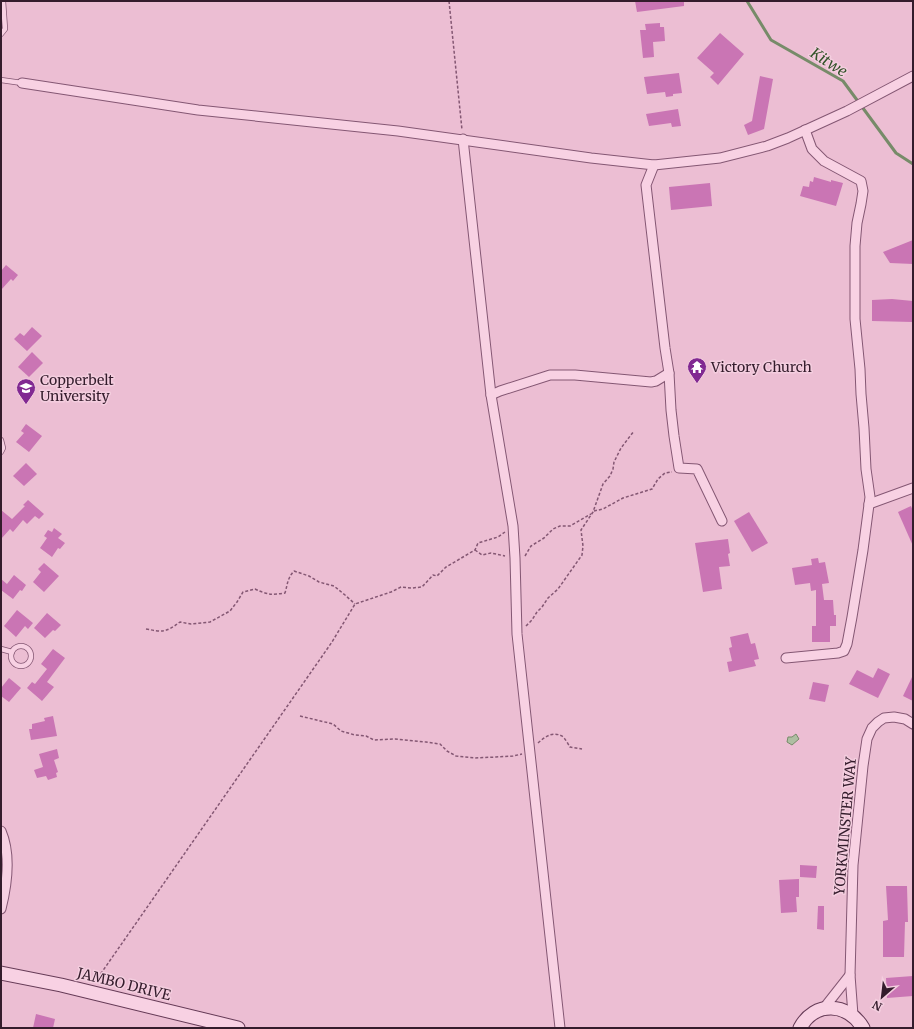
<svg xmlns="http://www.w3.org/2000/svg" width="914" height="1029" font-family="Merriweather,serif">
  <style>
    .water { fill: #aebea2; stroke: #778b69 }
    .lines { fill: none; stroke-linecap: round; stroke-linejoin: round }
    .stream { stroke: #778b69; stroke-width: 3 }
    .building { fill: #ca75b4 }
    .service-casing { stroke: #845773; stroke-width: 6 }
    .minor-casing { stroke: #845773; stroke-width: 11 }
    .secondary-casing { stroke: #663b57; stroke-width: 15 }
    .path { stroke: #845773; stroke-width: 1.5; stroke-dasharray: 3 2; stroke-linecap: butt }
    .service { stroke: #f8d1e3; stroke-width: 4.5 }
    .minor { stroke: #f8d1e3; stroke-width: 9 }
    .secondary { stroke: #f8d1e3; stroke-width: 13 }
    .labels { text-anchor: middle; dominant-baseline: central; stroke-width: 3; stroke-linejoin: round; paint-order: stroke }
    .poi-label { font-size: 14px; fill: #341c2c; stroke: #f4cedf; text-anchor: start }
    .street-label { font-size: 14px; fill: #341c2c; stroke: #f4cedf }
    .water-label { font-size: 15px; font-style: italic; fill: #34542b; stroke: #f4cedf }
  </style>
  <rect width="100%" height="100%" fill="#ecbed3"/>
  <path class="water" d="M796 734 799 739 792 745 787 742 788 737H792Z"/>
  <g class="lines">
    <path class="stream" d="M747 1 771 40 843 81 896 153 913 164"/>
  </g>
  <g class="building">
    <path d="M635 1H684V6L637 12Z"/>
    <path d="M660 23V27H664L665 41 653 42 654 57 643 58 640 30H646L645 24Z"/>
    <path d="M720 33 744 54 718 85 710 77 714 73 697 58Z"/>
    <path d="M679 73 682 93 673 94V96L666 97 665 92 647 94 644 77Z"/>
    <path d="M760 76 773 79 764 129 748 135 744 125 752 121Z"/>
    <path d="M678 109 681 126 672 127 671 123 649 126 646 114Z"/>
    <path d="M814 177 831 182V180L843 183 836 206 800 196 803 186 809 187 810 181 813 182Z"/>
    <path d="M710 183 712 206 671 210 669 187Z"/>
    <path d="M913 240V264L890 263 883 252Z"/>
    <path d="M6 265 18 275 13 281 11 279 1 290V271Z"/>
    <path d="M892 299 913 301V322L872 321V300Z"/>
    <path d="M32 327 42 336 27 351 14 339 20 333 24 336Z"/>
    <path d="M32 352 43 363 29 377 18 367Z"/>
    <path d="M26 424 42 436 29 452 16 442 24 433 21 431Z"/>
    <path d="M26 463 37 474 24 486 13 476Z"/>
    <path d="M28 500 44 514 39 519 35 516 27 524 23 520 13 532 10 529 1 539V510L12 519 25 506 23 505Z"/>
    <path d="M911 506 913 511V546L898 512Z"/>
    <path d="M749 512 768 543 752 552 734 521Z"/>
    <path d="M54 528 62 534 58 538 65 543 60 549 58 548 52 557 40 548 47 538 44 536 48 530 52 532Z"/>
    <path d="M728 539 730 553 728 554 730 566 719 567 722 589 703 592 695 543Z"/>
    <path d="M818 558 819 563 825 562 829 583 822 584 824 600H833L834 615H836V626H830V642H812V626H816V590L811 591 810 583 795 585 792 568 812 565 811 559Z"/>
    <path d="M44 563 59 576 44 592 33 582 41 572 38 569Z"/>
    <path d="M14 575 26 585 22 591 20 590 13 599 1 590V579L7 584Z"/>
    <path d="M17 610 33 623 28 629 25 626 16 637 4 626Z"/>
    <path d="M47 613 61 625 55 631 53 630 45 638 34 628Z"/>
    <path d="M748 633 751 644 755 643 759 659 754 660 756 666 729 672 727 662 732 661 729 648 732 647 730 637Z"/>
    <path d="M53 649 65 658 47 682 54 687 42 701 27 688 32 682 35 684 47 669 41 664Z"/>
    <path d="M878 668 890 674 878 698 849 684 857 670 873 678Z"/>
    <path d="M913 675V701L903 696Z"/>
    <path d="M9 678 21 688 9 702 1 696V688Z"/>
    <path d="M813 682 829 685 825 702 809 699Z"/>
    <path d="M53 716 57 736 31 740 29 729H32V724L45 721 44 718Z"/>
    <path d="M57 749 59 758 54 760 58 772 56 773 57 777 48 780 46 776 37 778 34 770 43 767 39 754Z"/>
    <path d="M800 865 817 866 816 878 800 877Z"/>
    <path d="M799 879V897H796L797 912 781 913 779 880Z"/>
    <path d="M886 886H907L908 922H905L904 957H883V921L888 920Z"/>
    <path d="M818 906H824V930L817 929Z"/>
    <path d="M913 976V996L887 998 886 978Z"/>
    <path d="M36 1014 55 1019 53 1028H33Z"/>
  </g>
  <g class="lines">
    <defs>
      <g id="service">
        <path d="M1 34 5 29 3 1"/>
        <path d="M1 80 22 83"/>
        <path d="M1 440 3 448 1 452"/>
        <circle cx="21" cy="656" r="10"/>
        <path d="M1 649 12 652"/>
      </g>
      <g id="minor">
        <path d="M22 83 198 110 398 131 591 158 654 165 720 158 767 146 788 138 847 111 913 76"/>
        <path d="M463 139 491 395 513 526 515 558 517 634 560 1028"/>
        <path d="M654 165 646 185 665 348 669 373 671 410 674 436 679 468 697 469 722 521"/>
        <path d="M491 395 500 391 550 375H575L651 382 656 381 669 373"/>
        <path d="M869 504 913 488"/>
        <path d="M786 658 838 653 844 651 847 644 852 617 863 550 870 497 866 469 864 428 861 394 860 369 855 319V246L857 223 861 204 863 191 861 181 824 161 812 149 805 130"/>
        <path d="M1 831C11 854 7 885 1 909"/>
        <path d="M824 1008 850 975"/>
        <path d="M853 1015 850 975 853 865 863 766 867 739 872 728 878 722 884 718 894 717 905 719 913 724"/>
      </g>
      <g id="secondary">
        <path d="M1 973 61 985 238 1028"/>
        <path d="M800 1028C814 1001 848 1002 863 1028"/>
      </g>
    </defs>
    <use href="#service" class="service-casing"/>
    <use href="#minor" class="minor-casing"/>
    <use href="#secondary" class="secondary-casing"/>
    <g class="path">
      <path d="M449 1 462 130"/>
      <path d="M594 511 603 509 623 498 652 489 658 479 665 473 672 472"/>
      <path d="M475 550 482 555 491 553 505 556"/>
      <path d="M525 556 531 546 544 538 553 529 560 526H570L591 514"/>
      <path d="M526 626 532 620 537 612 542 607 548 598 558 589 582 555 583 546 581 530 593 512 603 484 610 476 613 469 614 462 621 448 634 431"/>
      <path d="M146 629C163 632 165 633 180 622L191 624 210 622 230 611 237 602 243 592 255 589C268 595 271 595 285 593 288 583 287 579 294 571L309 576 319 582 334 586 345 595 355 604"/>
      <path d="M300 716 333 724 341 731 355 735 366 736 374 740 395 739 426 742 440 744 447 751 456 756 475 758 496 757 513 756 522 754"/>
      <path d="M538 743C545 737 552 731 562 736 565 738 568 744 570 747L582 749"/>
      <path d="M95 982 332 642 355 604 391 592 401 587 412 588 422 587 433 575 437 576 446 567 475 550 478 543 498 537 505 532"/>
    </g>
    <use href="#service" class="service"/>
    <use href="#minor" class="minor"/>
    <use href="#secondary" class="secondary"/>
  </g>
  <defs>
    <symbol id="temple-pin" viewBox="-11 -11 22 30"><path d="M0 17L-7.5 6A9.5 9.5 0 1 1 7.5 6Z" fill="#812992" stroke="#f4cedf"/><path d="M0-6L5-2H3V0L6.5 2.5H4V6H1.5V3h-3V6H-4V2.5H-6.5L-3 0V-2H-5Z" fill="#fff"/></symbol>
    <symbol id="university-pin" viewBox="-11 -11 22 30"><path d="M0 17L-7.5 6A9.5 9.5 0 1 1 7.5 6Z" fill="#812992" stroke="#f4cedf"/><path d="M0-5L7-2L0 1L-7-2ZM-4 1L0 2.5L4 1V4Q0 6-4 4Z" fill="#fff"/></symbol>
  </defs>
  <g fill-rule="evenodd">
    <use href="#temple-pin" x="686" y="356" width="22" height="30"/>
    <use href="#university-pin" x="15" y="377" width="22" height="30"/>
  </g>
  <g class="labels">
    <g class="poi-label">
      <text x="711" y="367">Victory Church</text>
      <text x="40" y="380">Copperbelt<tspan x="40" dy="16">University</tspan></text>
    </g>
    <g class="street-label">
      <text transform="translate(845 826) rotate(-85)">YORKMINSTER WAY</text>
      <text transform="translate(124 984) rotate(14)">JAMBO DRIVE</text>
    </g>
    <g class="water-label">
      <text transform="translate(829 62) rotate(33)">Kitwe</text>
    </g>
  </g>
  <rect width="914" height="1029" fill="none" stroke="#341c2c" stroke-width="4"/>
  <g transform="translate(882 997) rotate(208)" stroke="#f4cedf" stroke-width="3" paint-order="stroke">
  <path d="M0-3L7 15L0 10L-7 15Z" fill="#341c2c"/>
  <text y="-6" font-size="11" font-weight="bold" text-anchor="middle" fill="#341c2c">N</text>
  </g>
</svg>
